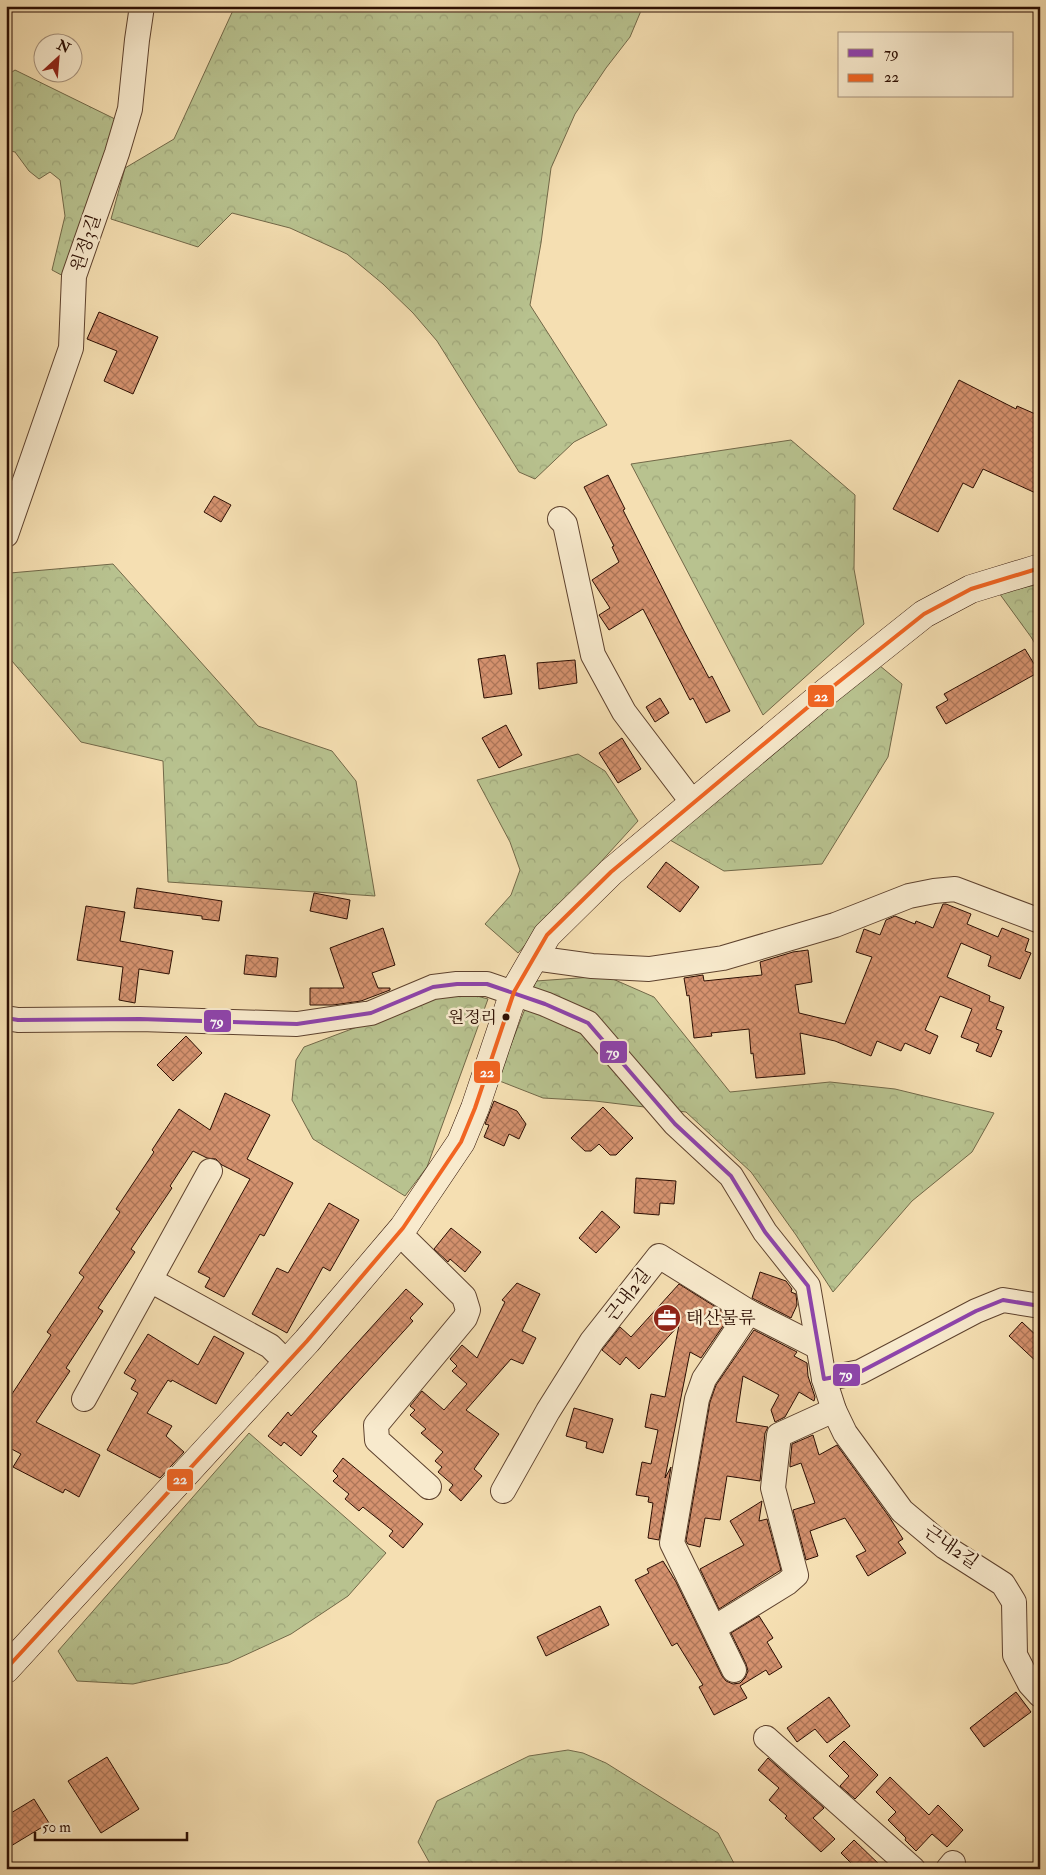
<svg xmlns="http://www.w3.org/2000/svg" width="1046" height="1875" font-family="'IM FELL Double Pica','Noto Serif KR',serif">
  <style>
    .forest { fill: url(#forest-crowns); stroke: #726848 }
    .building { fill: url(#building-cross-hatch); stroke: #2c0e02 }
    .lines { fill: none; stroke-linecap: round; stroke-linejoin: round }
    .street-casing { stroke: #5e422e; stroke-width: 26 }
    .secondary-casing { stroke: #2c0e02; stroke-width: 29 }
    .street { stroke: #f8eacd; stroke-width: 24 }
    .secondary { stroke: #f8eacd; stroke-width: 28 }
    .bus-1-casing { stroke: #f8eacd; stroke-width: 8 }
    .bus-2-casing { stroke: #f8eacd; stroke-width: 8 }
    .bus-1 { stroke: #8e44ad; stroke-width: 4 }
    .bus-2 { stroke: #f26522; stroke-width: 4 }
    .bus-dot { fill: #2c0e02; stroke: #f8eacd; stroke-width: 2 }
    .labels { text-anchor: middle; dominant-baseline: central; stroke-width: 5; stroke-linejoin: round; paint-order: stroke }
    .bus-label { font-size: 17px; fill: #2c0e02; stroke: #f8eacd; text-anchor: end }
    .street-label { font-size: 18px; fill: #2c0e02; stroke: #f8eacd }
    .poi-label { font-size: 18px; fill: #2c0e02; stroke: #f8eacd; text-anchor: start }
    .line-badge { stroke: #f8eacd; stroke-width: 2 }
    .badge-label { font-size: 14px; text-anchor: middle; font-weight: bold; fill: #fff }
  </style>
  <defs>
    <pattern id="forest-crowns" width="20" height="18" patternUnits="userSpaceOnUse" patternTransform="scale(1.25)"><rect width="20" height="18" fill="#b8c28f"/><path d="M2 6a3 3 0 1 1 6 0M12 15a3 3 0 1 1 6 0" fill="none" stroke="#9ea67a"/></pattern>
    <pattern id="building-cross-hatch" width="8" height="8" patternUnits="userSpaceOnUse" patternTransform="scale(1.25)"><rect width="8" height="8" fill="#d5926f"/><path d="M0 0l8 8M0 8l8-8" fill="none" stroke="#ad7659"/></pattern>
  </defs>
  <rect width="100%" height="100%" fill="#f5dfb2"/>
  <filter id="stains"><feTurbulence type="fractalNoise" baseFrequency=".004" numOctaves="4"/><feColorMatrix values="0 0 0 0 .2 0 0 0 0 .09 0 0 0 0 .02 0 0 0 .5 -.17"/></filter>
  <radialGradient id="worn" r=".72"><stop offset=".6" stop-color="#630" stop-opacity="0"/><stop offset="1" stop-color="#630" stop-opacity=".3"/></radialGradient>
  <g class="forest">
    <path d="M235 6H643L630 37 606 68 575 114 551 168 541 243 530 305 607 425 574 442 535 479 519 472 437 341 413 313 383 284 347 254 290 228 232 213 198 247 111 219 125 168 174 139Z"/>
    <path d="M15 70 115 119 67 278 52 270 65 216 60 180 50 172 39 179 29 171 15 152 6 150V76Z"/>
    <path d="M791 440 855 495 854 569 864 624 763 715 631 464Z"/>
    <path d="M113 564 258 726 332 751 356 781 375 896 168 882 163 761 81 742 6 654V585L10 573Z"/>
    <path d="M1040 584V652L1031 637 999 593Z"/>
    <path d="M874 661 902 684 888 757 822 864 724 871 663 836Z"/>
    <path d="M578 754 605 771 638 821 518 953 485 924 511 895 520 870 510 842 477 780Z"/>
    <path d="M606 976 654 997 730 1092 830 1082 895 1089 994 1113 972 1152 912 1201 833 1292 796 1235 751 1172 686 1112 595 1101 543 1098 497 1080 536 981Z"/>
    <path d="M455 990 488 999 427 1167 405 1196 313 1139 292 1100 296 1060 304 1047Z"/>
    <path d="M249 1433 386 1553 348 1596 291 1634 228 1663 133 1684 77 1681 58 1651Z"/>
    <path d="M568 1750 583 1753 606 1763 718 1833 737 1869H433L418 1842 437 1801 529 1756Z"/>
  </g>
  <g class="building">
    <path d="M99 312 158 337 133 394 104 381 117 351 87 339Z"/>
    <path d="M959 380 1016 409 1017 406 1040 416V495L983 469 973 488 963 483 938 532 893 509Z"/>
    <path d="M608 475 625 509 623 510 684 631 709 678 712 676 730 711 706 723 693 698 690 700 643 609 609 630 599 615 610 608 592 580 619 562 612 547 614 546 584 487Z"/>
    <path d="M214 496 231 505 221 522 204 512Z"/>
    <path d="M1025 649 1039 672 946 724 936 707 948 700 944 694Z"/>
    <path d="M505 655 512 694 484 698 478 659Z"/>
    <path d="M575 660 577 683 539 689 537 663Z"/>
    <path d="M660 698 669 713 655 722 646 707Z"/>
    <path d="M506 725 522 755 499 768 482 738Z"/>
    <path d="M622 738 641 769 618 783 599 753Z"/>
    <path d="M666 862 699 887 680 912 647 887Z"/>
    <path d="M137 888 222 901 219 921 202 919V916L134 908Z"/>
    <path d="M314 893 350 900 347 919 310 911Z"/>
    <path d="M943 904H946L971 914 967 924 998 937 1002 928 1029 939 1025 951 1031 953 1020 979 988 966 991 956 961 943 947 977 990 996 989 1001 1004 1007 996 1029 1002 1031 991 1057 976 1051 979 1044 961 1037 972 1009 940 996 925 1030 938 1036 930 1054 905 1043 901 1051 877 1041 871 1056 835 1041 800 1033 805 1074 756 1078 753 1053 751 1054 749 1029 711 1033 712 1036 694 1038 689 995 687 996 684 978 703 975 704 981 762 975 760 962 793 952 808 950 812 982 795 985 799 1013 845 1024 872 957 856 952 864 929 880 935 886 920 895 916 915 924 916 921 933 928Z"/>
    <path d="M86 906 125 912 120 941 173 951 169 974 139 969 135 1003 119 1000 123 967 77 960Z"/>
    <path d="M383 928 395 965 372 973 378 988H390V990L361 1001 333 1005H310V988H344L330 948Z"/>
    <path d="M246 955 278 958 276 977 244 974Z"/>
    <path d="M186 1036 202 1053 173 1081 157 1065Z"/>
    <path d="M225 1093 270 1115 247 1159 293 1183 264 1236 260 1234 224 1297 205 1287 210 1278 198 1272 250 1179 222 1165 216 1159 207 1158 193 1151 170 1186 172 1188 131 1249 135 1252 98 1308 103 1311 66 1368 70 1371 36 1422 100 1455 79 1497 65 1489 63 1493 13 1467 21 1454 6 1446V1403L51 1335 47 1332 84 1277 79 1273 120 1212 116 1209 154 1152 152 1150 179 1109 210 1130Z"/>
    <path d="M494 1101 517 1111 526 1124 519 1139 509 1134 504 1146 484 1137 489 1125 485 1124Z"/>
    <path d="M603 1107 633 1138 616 1155H610L599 1144 591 1151H585L571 1138Z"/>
    <path d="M636 1178 676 1181 674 1204 660 1203 659 1215 634 1213Z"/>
    <path d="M329 1203 359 1220 330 1271 323 1267 287 1333 252 1314 277 1268 288 1273Z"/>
    <path d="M602 1211 620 1227 596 1253 579 1238Z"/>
    <path d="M451 1228 481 1252 465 1272 450 1259 448 1262 434 1249Z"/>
    <path d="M760 1272 786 1281 792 1289 791 1292 796 1294 797 1305 791 1318 752 1298Z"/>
    <path d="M517 1283 540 1294 522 1331 536 1338 523 1364 511 1359 466 1410 499 1434 474 1469 482 1476 461 1501 449 1490 453 1485 438 1472 442 1467 435 1461 443 1452 421 1433 426 1429 410 1415 415 1410 410 1406 422 1391 444 1410 467 1384 452 1371 457 1366 450 1359 462 1345 477 1358 505 1302 502 1300Z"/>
    <path d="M679 1284 730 1316 701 1358 690 1352 665 1478 671 1467 659 1540 648 1538 653 1503 648 1502 649 1497 636 1495 642 1462 651 1464 658 1430 645 1427 651 1394 665 1397 679 1325 639 1369 626 1357 620 1365 602 1350 620 1327 631 1337Z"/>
    <path d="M406 1289 423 1304 410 1318 413 1321 312 1432 317 1436 301 1456 284 1442 281 1446 268 1436 288 1412 291 1416Z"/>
    <path d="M1022 1322 1040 1339V1365L1009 1336Z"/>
    <path d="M754 1330 797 1352 794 1356 807 1363 808 1376 815 1397 814 1401 799 1392 785 1417 775 1422 771 1410 779 1395 743 1376 736 1422 768 1427 765 1433 760 1481 727 1476 720 1520 705 1518 700 1547 688 1544 686 1541 710 1402 716 1385Z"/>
    <path d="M148 1334 198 1365 214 1336 244 1353 216 1404 172 1380 171 1382 168 1380 147 1413 172 1426 166 1436 184 1452 160 1478 107 1450 138 1393 131 1389 136 1380 124 1373Z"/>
    <path d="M574 1408 613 1419 603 1453 586 1448 587 1442 566 1436Z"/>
    <path d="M813 1435 819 1455 837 1445 890 1518 903 1539 898 1542 906 1553 868 1576 856 1556 866 1551 845 1518 810 1531 818 1556 806 1560 793 1510 815 1503 801 1463 790 1467V1464L792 1444Z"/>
    <path d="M343 1458 423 1524 403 1548 389 1536 393 1531 363 1507 359 1511 345 1499 349 1494 333 1481 338 1476 333 1471Z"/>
    <path d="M762 1501 759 1521 767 1519 781 1570 719 1609 700 1569 744 1545 730 1521Z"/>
    <path d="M663 1561 676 1582 722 1676 726 1681 733 1684 740 1683 745 1678 748 1671 746 1664 731 1633 759 1616 773 1638 767 1642 782 1667 769 1675 766 1670 740 1686 747 1698 714 1715 699 1687 703 1685 677 1643 672 1646 635 1580 649 1573 647 1569Z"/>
    <path d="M600 1606 609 1625 546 1656 537 1637Z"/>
    <path d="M1016 1692 1031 1712 984 1747 970 1728Z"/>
    <path d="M829 1697 850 1726 827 1743 815 1729 797 1742 787 1728Z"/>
    <path d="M844 1741 878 1775 855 1799 840 1786 849 1776 829 1756Z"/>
    <path d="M107 1757 139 1809 101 1833 68 1781Z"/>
    <path d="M768 1758 824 1808 813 1818 835 1839 821 1852 785 1818 787 1816 769 1800 779 1788 758 1770Z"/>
    <path d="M890 1777 929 1815 938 1805 963 1830 947 1847 932 1834 916 1851 905 1840 906 1838 888 1820 896 1812 876 1792Z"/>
    <path d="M34 1799 49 1823 6 1849V1816Z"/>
    <path d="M854 1840 884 1869H857L841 1853Z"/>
  </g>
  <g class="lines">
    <defs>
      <g id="street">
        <path d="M560 519 565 524 593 655 624 712 693 803"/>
        <path d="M6 535 71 348 74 276 117 153 130 109 137 40 142 6"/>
        <path d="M534 958 592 966 649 969 723 958 835 925 909 896 934 891 955 889 1040 921"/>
        <path d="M6 1018 18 1020 140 1019 297 1024 371 1013 433 987 457 984H487L545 1004 588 1023 675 1124 731 1176 765 1232 808 1286 824 1379 860 1372 976 1311 1003 1300 1040 1306"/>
        <path d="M399 1233 464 1297 468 1310 465 1318 376 1425 377 1440 429 1487"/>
        <path d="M150 1280 210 1171"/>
        <path d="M824 1379 834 1410 845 1433 902 1511 945 1547 1003 1584 1014 1602 1015 1655 1030 1684 1040 1695"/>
        <path d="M84 1399 150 1280 270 1346 287 1363"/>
        <path d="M503 1491 548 1411 592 1341 659 1256 749 1312 818 1347"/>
        <path d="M714 1628 787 1583 796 1575 773 1488 779 1435 834 1410"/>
        <path d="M734 1670 672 1543 697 1399 704 1379 749 1312"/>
        <path d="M766 1738 913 1869"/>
        <path d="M948 1869 953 1863"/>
      </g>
      <path id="secondary" d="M6 1669 307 1341 403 1228 461 1142 475 1108 514 992 547 935 611 872 826 692 924 614 971 589 1040 568"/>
    </defs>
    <use href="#street" class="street-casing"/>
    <use href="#secondary" class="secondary-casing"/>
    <use href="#street" class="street"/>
    <use href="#secondary" class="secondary"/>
    <defs>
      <path id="bus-1" d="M6 1018 18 1020 140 1019 297 1024 371 1013 433 987 457 984H487L545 1004 588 1023 675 1124 731 1176 765 1232 808 1286 824 1379 860 1372 976 1311 1003 1300 1040 1306"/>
      <path id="bus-2" d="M6 1669 307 1341 403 1228 461 1142 475 1108 514 992 547 935 611 872 826 692 924 614 971 589 1040 568"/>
    </defs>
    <use href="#bus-1" class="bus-1-casing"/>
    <use href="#bus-2" class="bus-2-casing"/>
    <use href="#bus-1" class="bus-1"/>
    <use href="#bus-2" class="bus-2"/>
  </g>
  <defs>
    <symbol id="office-disc" viewBox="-11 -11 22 22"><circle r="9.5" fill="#8f2418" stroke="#f8eacd"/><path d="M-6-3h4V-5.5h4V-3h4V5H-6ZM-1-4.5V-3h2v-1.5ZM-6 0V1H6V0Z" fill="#fff"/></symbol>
  </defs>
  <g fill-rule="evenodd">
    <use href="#office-disc" x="651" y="1302" width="32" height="32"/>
  </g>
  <circle class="bus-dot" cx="506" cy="1017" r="4.5"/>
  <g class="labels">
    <g class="bus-label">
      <text x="497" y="1017">원정리</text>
    </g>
    <g class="street-label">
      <text transform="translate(86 243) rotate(-72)">원정3길</text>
      <text transform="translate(628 1295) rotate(-52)">근내2길</text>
      <text transform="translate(951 1547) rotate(35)">근내2길</text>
    </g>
    <g class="poi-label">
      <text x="686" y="1318">태산물류</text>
    </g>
  </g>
  <g class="line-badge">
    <rect x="807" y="684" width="28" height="24" rx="5" fill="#f26522"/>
    <rect x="203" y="1009" width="29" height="24" rx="5" fill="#8e44ad"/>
    <rect x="599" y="1040" width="29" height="24" rx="5" fill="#8e44ad"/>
    <rect x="473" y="1060" width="28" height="24" rx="5" fill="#f26522"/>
    <rect x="832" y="1363" width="29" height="24" rx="5" fill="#8e44ad"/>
    <rect x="166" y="1468" width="28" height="24" rx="5" fill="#f26522"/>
  </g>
  <g class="badge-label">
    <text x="821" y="701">22</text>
    <text x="217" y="1026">79</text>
    <text x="613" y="1057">79</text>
    <text x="487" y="1077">22</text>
    <text x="846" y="1379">79</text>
    <text x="180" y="1484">22</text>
  </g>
  <rect width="1046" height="1875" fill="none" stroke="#f5dfb2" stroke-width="25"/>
  <rect x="8" y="8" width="1031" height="1860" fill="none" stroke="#2c0e02" stroke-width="2.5"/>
  <rect x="12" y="12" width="1021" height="1850" fill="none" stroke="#2c0e02"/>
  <rect x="838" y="32" width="175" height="65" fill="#f8eacd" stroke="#a6927c"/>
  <rect x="848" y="49" width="25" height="8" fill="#8e44ad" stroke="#a6927c"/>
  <text x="884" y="58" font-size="15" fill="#2c0e02">79</text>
  <rect x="848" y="74" width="25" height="8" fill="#f26522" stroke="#a6927c"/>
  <text x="884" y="82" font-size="15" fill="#2c0e02">22</text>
  <g transform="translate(58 58) rotate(26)"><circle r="24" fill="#f8eacd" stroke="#a6927c"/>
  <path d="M0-4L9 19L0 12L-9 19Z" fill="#8f2418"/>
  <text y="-8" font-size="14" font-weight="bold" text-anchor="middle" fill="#2c0e02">N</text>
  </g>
  <path d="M35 1832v8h152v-8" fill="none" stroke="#2c0e02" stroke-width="2.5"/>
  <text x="42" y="1832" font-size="15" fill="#2c0e02" stroke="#f8eacd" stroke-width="4" paint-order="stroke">50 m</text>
  <rect width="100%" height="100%" filter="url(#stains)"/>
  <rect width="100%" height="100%" fill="url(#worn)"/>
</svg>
